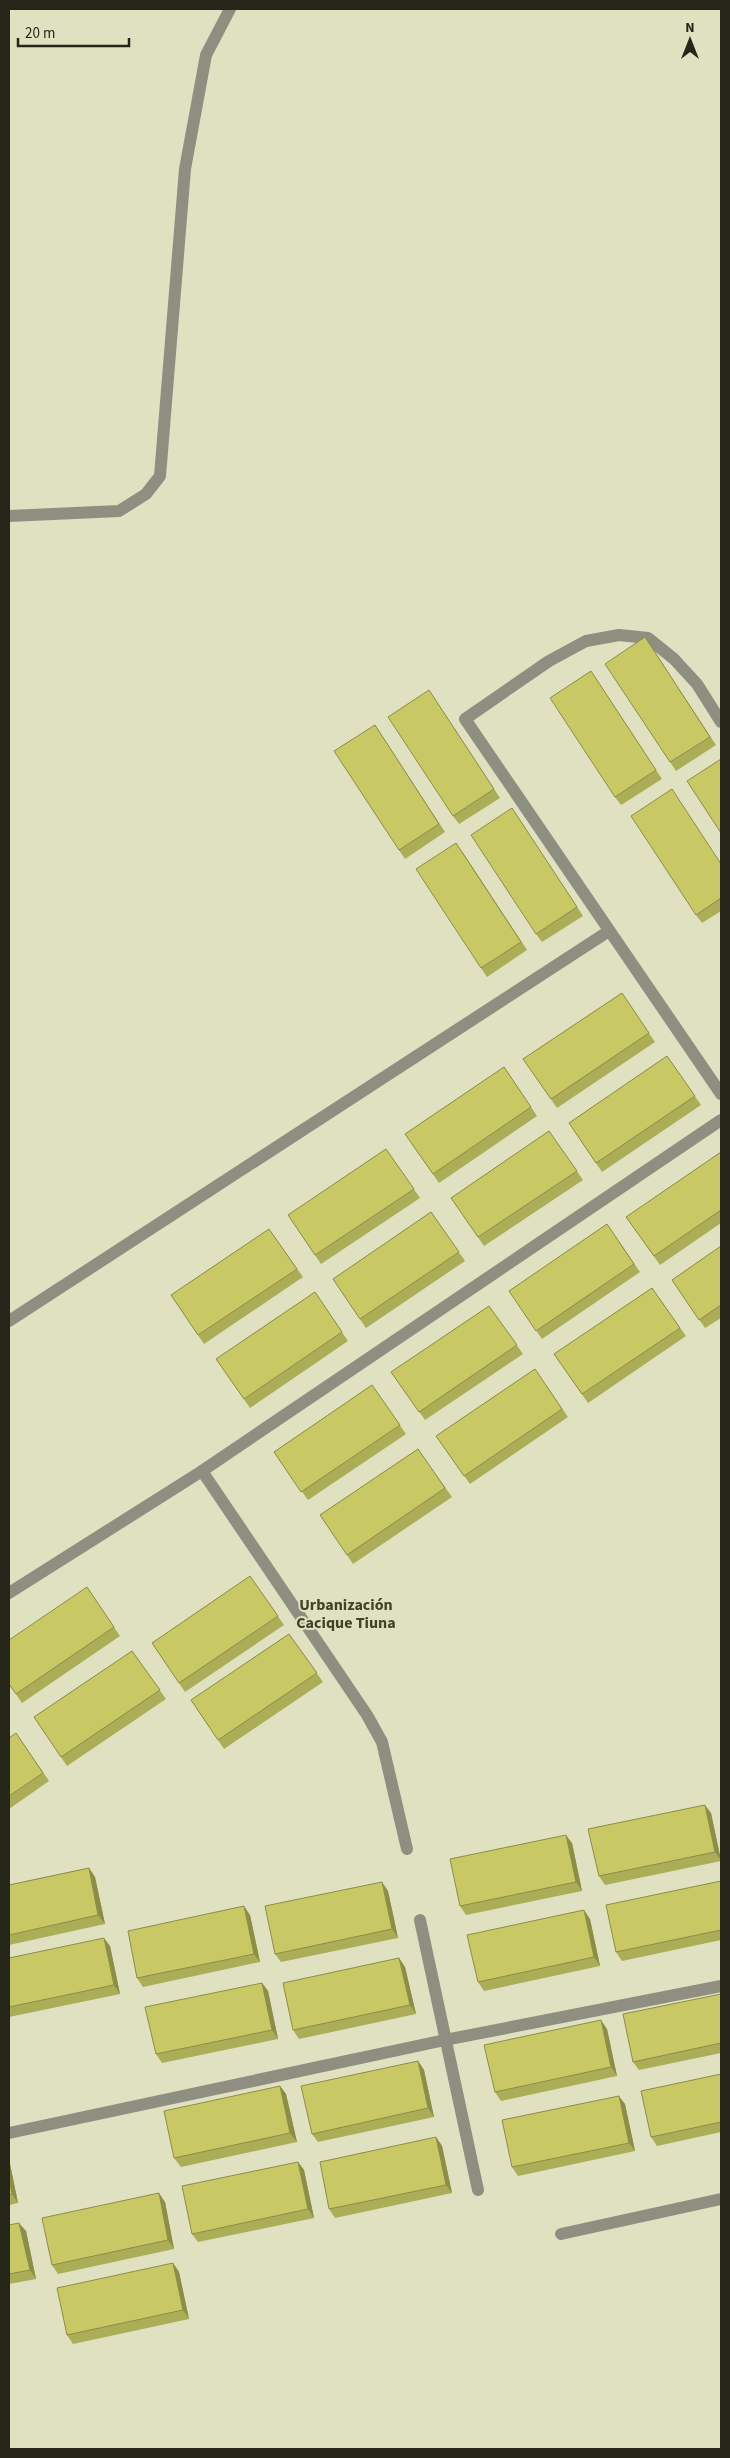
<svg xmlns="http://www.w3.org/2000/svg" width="730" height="2458" font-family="'Source Sans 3',sans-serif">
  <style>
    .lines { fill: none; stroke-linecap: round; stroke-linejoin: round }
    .lane { stroke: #8e8f81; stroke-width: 12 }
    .street { stroke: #8e8f81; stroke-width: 12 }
    .wall { fill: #acad57 }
    .shaded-wall { fill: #8c8d47 }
    .building { fill: #c8c965; stroke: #8c8d47 }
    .labels { text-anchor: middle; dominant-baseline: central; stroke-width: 4; stroke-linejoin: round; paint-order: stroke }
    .neighbourhood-label { font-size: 16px; font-weight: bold; fill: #414226; stroke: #e0e1c1 }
  </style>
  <rect width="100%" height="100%" fill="#e0e1c1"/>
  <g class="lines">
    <g class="lane">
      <path d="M420 1920 478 2190"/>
      <path d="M561 2234 721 2199"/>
    </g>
    <g class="street">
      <path d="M9 516 119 511 146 494 160 476 185 169 206 55 230 9"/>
      <path d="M721 722 697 684 674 659 648 638 619 635 586 641 549 661 465 719 721 1094"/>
      <path d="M9 1321 609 931"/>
      <path d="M202 1471 367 1715 382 1742 407 1849"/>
      <path d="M9 1593 202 1471 721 1120"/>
      <path d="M9 2133 445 2040 721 1986"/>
    </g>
  </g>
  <g class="wall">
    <path d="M651 646 716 745 676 771 670 762Z"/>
    <path d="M597 680 662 779 621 805 615 797Z"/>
    <path d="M435 699 500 798 459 824 453 816Z"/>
    <path d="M375 725 445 832 405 859 399 850Z"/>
    <path d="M512 808 583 916 542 942 536 934Z"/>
    <path d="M462 851 527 950 487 977 481 968Z"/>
    <path d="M721 864V911L702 923 696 915Z"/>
    <path d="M622 993 655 1042 557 1108 523 1059Z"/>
    <path d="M667 1056 701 1105 602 1172 569 1123Z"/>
    <path d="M504 1067 537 1116 439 1183 405 1134Z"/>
    <path d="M549 1131 583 1180 484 1246 451 1198Z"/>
    <path d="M386 1149 420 1198 321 1264 288 1215Z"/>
    <path d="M721 1152V1223L660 1265 626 1217Z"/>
    <path d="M431 1212 465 1261 366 1328 333 1279Z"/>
    <path d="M607 1224 640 1272 542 1339 509 1291Z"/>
    <path d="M269 1229 303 1277 204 1344 171 1295Z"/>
    <path d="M721 1246V1318L705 1328 672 1280Z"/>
    <path d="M652 1288 686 1336 588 1403 554 1354Z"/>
    <path d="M315 1292 348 1341 250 1408 216 1359Z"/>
    <path d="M489 1306 523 1354 425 1420 391 1372Z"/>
    <path d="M535 1369 568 1417 470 1484 436 1436Z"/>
    <path d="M372 1385 406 1434 308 1500 274 1452Z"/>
    <path d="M418 1449 452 1497 353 1564 320 1515Z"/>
    <path d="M250 1576 284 1625 185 1692 152 1643Z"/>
    <path d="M87 1587 120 1636 22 1703 9 1684Z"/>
    <path d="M289 1634 323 1682 224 1749 191 1700Z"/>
    <path d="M132 1651 166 1699 67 1766 34 1717Z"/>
    <path d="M16 1733 49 1781 9 1809V1738Z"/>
    <path d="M711 1813 721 1861 605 1885 599 1876Z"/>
    <path d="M572 1843 582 1891 466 1915 460 1906Z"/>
    <path d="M89 1868 95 1877 105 1924 9 1945V1885Z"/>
    <path d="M721 1881V1940L622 1961 616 1952Z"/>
    <path d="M388 1891 398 1938 281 1962 275 1954Z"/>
    <path d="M250 1915 260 1962 143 1987 137 1978Z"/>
    <path d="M590 1919 600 1966 484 1991 478 1982Z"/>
    <path d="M110 1946 120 1994 9 2017V1958Z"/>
    <path d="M399 1958 405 1967 416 2014 299 2039 293 2030Z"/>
    <path d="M262 1983 268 1991 278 2039 162 2063 156 2054Z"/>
    <path d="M721 1994V2053L639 2070 633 2062Z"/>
    <path d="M607 2029 617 2076 501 2101 495 2092Z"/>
    <path d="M418 2061 424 2070 434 2117 318 2142 312 2134Z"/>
    <path d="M721 2074V2132L657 2146 651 2137Z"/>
    <path d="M280 2086 286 2094 297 2142 181 2167 174 2158Z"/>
    <path d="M625 2104 635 2151 518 2176 512 2167Z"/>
    <path d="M436 2137 442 2146 452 2193 335 2218 329 2209Z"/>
    <path d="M9 2159 18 2203 9 2205Z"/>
    <path d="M298 2162 304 2170 314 2218 198 2242 192 2234Z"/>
    <path d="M165 2202 174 2249 58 2274 52 2265Z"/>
    <path d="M9 2225 26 2231 36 2279 9 2284Z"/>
    <path d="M173 2263 179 2272 189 2319 73 2344 67 2335Z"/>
  </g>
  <g class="shaded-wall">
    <path d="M705 1805 711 1813 721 1860 715 1852Z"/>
    <path d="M566 1835 572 1843 582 1891 576 1882Z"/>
    <path d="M89 1868 95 1877 105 1924 98 1915Z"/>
    <path d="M382 1882 388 1891 398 1938 392 1929Z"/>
    <path d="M244 1906 250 1915 260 1962 254 1954Z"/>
    <path d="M584 1910 590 1919 600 1966 594 1957Z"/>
    <path d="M104 1938 110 1946 120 1994 114 1985Z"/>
    <path d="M399 1958 405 1967 416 2014 410 2005Z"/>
    <path d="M262 1983 268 1991 278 2039 272 2030Z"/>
    <path d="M601 2020 607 2029 617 2076 611 2067Z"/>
    <path d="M418 2061 424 2070 434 2117 428 2108Z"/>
    <path d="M280 2086 286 2094 297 2142 290 2133Z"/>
    <path d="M619 2096 625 2104 635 2151 629 2143Z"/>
    <path d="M436 2137 442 2146 452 2193 446 2185Z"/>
    <path d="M9 2159 18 2203 12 2194 9 2179Z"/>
    <path d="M298 2162 304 2170 314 2218 308 2209Z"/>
    <path d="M159 2193 165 2202 174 2249 168 2240Z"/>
    <path d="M19 2223 26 2231 36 2279 30 2270Z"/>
    <path d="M173 2263 179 2272 189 2319 183 2310Z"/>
  </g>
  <g class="building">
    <path d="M645 637 710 737 670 762 605 664Z"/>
    <path d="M591 671 656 770 615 797 550 698Z"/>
    <path d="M429 690 494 789 453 816 388 717Z"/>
    <path d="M375 725 439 824 399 850 334 751Z"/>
    <path d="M721 759V833L687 781Z"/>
    <path d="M672 789 721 864V898L696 915 631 816Z"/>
    <path d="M512 808 577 907 536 934 471 835Z"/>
    <path d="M456 843 521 942 481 968 416 869Z"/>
    <path d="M622 993 649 1033 551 1099 523 1059Z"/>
    <path d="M667 1056 695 1096 596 1163 569 1123Z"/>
    <path d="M504 1067 531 1107 433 1174 405 1134Z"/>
    <path d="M549 1131 577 1171 478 1237 451 1198Z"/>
    <path d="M386 1149 414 1189 315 1255 288 1215Z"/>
    <path d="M721 1152V1210L654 1256 626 1217Z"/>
    <path d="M431 1212 459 1252 360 1319 333 1279Z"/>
    <path d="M607 1224 634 1264 536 1331 509 1291Z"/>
    <path d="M269 1229 297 1269 198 1335 171 1295Z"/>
    <path d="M721 1246V1305L699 1320 672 1280Z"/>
    <path d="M652 1288 680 1328 582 1394 554 1354Z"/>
    <path d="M315 1292 342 1332 244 1399 216 1359Z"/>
    <path d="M489 1306 517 1345 419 1412 391 1372Z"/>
    <path d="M535 1369 562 1409 464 1476 436 1436Z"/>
    <path d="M372 1385 400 1425 301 1492 274 1452Z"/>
    <path d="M418 1449 445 1488 347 1555 320 1515Z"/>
    <path d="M250 1576 278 1616 179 1683 152 1643Z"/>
    <path d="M87 1587 114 1627 16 1694 9 1684V1640Z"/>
    <path d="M289 1634 317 1673 218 1740 191 1700Z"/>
    <path d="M132 1651 160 1690 61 1757 34 1717Z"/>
    <path d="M16 1733 43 1773 9 1796V1738Z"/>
    <path d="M705 1805 715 1852 599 1876 588 1829Z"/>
    <path d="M566 1835 576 1882 460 1906 450 1859Z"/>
    <path d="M89 1868 98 1915 9 1935V1885Z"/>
    <path d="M721 1881V1930L616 1952 606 1905Z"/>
    <path d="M382 1882 392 1929 275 1954 265 1906Z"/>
    <path d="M244 1906 254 1954 137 1978 128 1931Z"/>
    <path d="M584 1910 594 1957 478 1982 467 1935Z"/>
    <path d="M104 1938 114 1985 9 2007V1958Z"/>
    <path d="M399 1958 410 2005 293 2030 283 1983Z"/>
    <path d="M262 1983 272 2030 156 2054 145 2007Z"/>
    <path d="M721 1994V2043L633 2062 623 2014Z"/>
    <path d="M601 2020 611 2067 495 2092 484 2045Z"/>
    <path d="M418 2061 428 2108 312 2134 301 2086Z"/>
    <path d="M721 2074V2122L651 2137 641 2091Z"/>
    <path d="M280 2086 290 2133 174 2158 164 2111Z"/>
    <path d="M619 2096 629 2143 512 2167 502 2120Z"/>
    <path d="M436 2137 446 2185 329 2209 320 2162Z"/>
    <path d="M298 2162 308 2209 192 2234 182 2186Z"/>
    <path d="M9 2179 12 2194 9 2195Z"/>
    <path d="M159 2193 168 2240 52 2265 42 2218Z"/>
    <path d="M19 2223 30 2270 9 2274V2225Z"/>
    <path d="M173 2263 183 2310 67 2335 57 2288Z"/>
  </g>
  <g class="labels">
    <g class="neighbourhood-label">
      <text x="346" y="1605">Urbanización<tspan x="346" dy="18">Cacique Tiuna</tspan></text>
    </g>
  </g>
  <rect width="730" height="2458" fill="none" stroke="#252519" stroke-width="20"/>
  <g transform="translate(690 40)" stroke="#e0e1c1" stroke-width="4" paint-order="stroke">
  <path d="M0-4L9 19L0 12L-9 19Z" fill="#252519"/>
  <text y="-8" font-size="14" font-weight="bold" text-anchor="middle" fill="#252519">N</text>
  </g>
  <path d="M18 38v8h111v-8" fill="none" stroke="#252519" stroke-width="2.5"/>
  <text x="25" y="38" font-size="15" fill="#252519" stroke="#e0e1c1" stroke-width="4" paint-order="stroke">20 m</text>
</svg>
